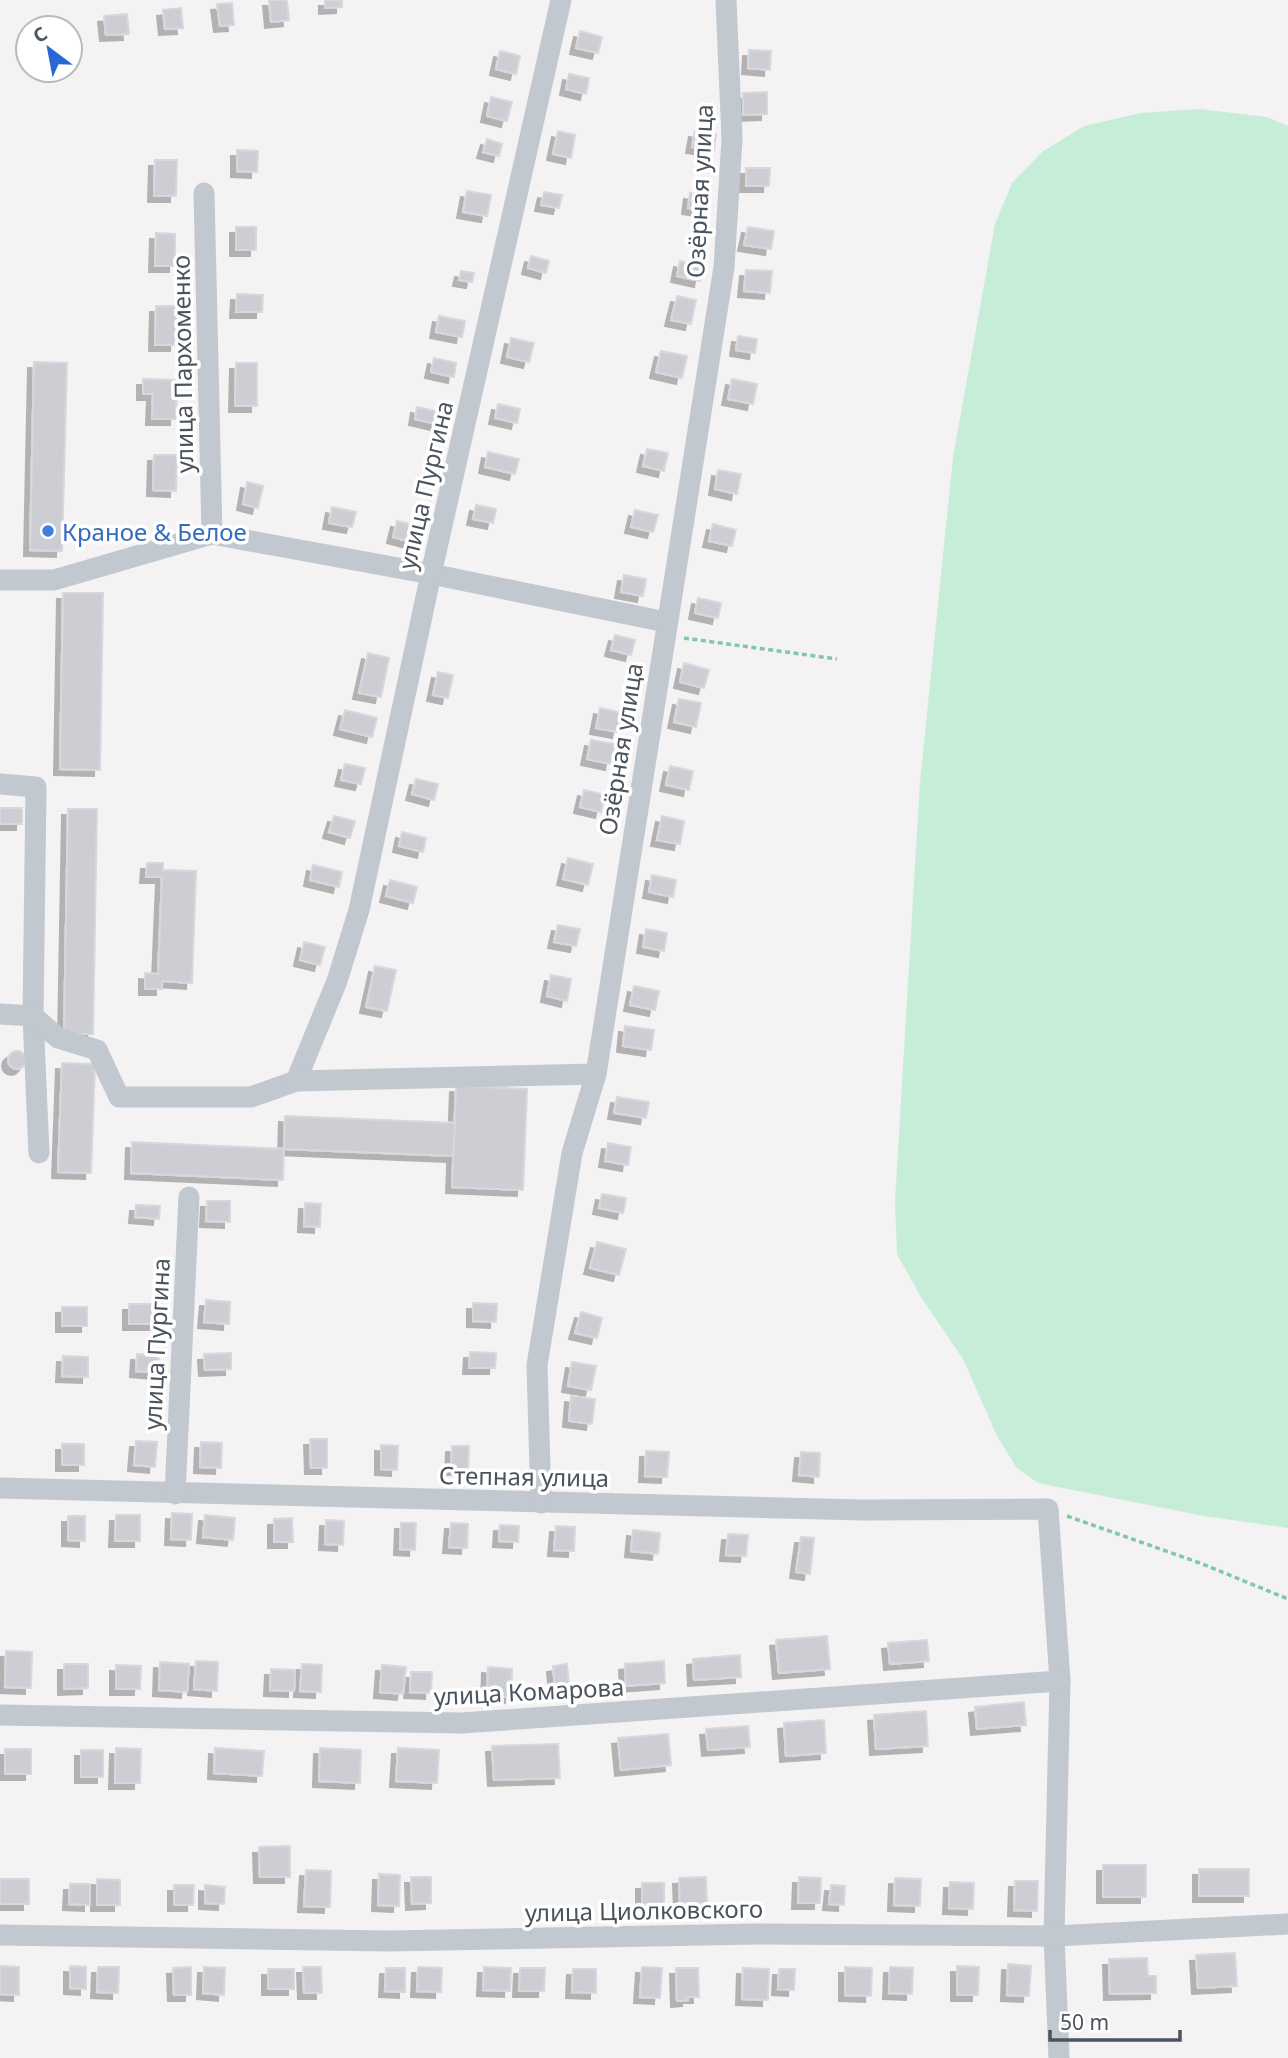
<svg xmlns="http://www.w3.org/2000/svg" width="1288" height="2058" font-family="'Noto Sans',sans-serif">
  <style>
    .green { fill: #c6edd8 }
    .building { fill: #cdced4; stroke: #d7d8dd; stroke-width: 2; filter: url(#shadow) }
    .lines { fill: none; stroke-linecap: round; stroke-linejoin: round }
    .path { stroke: #80c8ab; stroke-width: 3.5; stroke-dasharray: 5 3.5; stroke-linecap: butt }
    .minor { stroke: #c1c8cf; stroke-width: 21 }
    .shop-dot { fill: #3f7fe0; stroke: #fff; stroke-width: 2.5 }
    .labels { text-anchor: middle; dominant-baseline: central; stroke-width: 7; stroke-linejoin: round; paint-order: stroke }
    .street-label { font-size: 24px; fill: #4b545e; stroke: #fff }
    .shop-label { font-size: 24px; fill: #366cbe; stroke: #fff; text-anchor: start }
  </style>
  <defs>
    <filter id="shadow"><feDropShadow dx="-6" dy="6" stdDeviation="0" flood-color="#0004"/></filter>
  </defs>
  <rect width="100%" height="100%" fill="#f4f2f2"/>
  <path class="green" d="M1199 109 1267 117 1288 126V1528L1204 1516 1038 1483 1017 1468 998 1438 963 1359 921 1297 897 1254 895 1201 920 782 953 457 995 224 1012 183 1042 152 1084 126 1141 113Z"/>
  <g class="building">
    <path d="M269 0H287L289 20 271 22Z"/>
    <path d="M325 0H342V7L325 8Z"/>
    <path d="M232 3 234 25 220 26 217 4Z"/>
    <path d="M181 8 183 28 165 29 163 10Z"/>
    <path d="M127 14 129 34 106 35 104 16Z"/>
    <path d="M580 31 602 37 598 53 576 48Z"/>
    <path d="M749 50 771 51 770 70 748 68Z"/>
    <path d="M500 51 520 56 516 74 496 69Z"/>
    <path d="M569 74 589 78 586 94 566 89Z"/>
    <path d="M767 92V114L743 115V93Z"/>
    <path d="M491 97 512 102 507 121 487 116Z"/>
    <path d="M558 131 575 135 571 158 553 154Z"/>
    <path d="M695 131 716 134 714 150 692 147Z"/>
    <path d="M487 139 502 144 499 156 483 152Z"/>
    <path d="M237 150 258 151 257 172 237 171Z"/>
    <path d="M155 160H177L176 196H154Z"/>
    <path d="M746 168H770L769 186H746Z"/>
    <path d="M467 191 491 195 487 216 463 212Z"/>
    <path d="M544 192 562 195 559 208 541 205Z"/>
    <path d="M690 193 709 196 707 211 688 208Z"/>
    <rect x="236" y="227" width="20" height="23"/>
    <path d="M748 227 774 231 771 249 744 245Z"/>
    <path d="M156 233 175 234V266H155Z"/>
    <path d="M531 256 549 261 546 273 528 268Z"/>
    <path d="M680 261 703 266 700 281 677 276Z"/>
    <path d="M746 270 772 271 770 293 744 291Z"/>
    <path d="M461 271 474 273 472 282 459 280Z"/>
    <path d="M237 294 263 295 262 312H236Z"/>
    <path d="M677 296 696 300 691 324 671 320Z"/>
    <path d="M156 306H177L176 345H155Z"/>
    <path d="M439 316 465 321 462 337 436 332Z"/>
    <path d="M738 336 757 339 755 353 736 350Z"/>
    <path d="M511 338 534 343 529 362 507 357Z"/>
    <path d="M661 351 687 356 682 378 656 372Z"/>
    <path d="M434 358 456 363 454 377 431 372Z"/>
    <path d="M34 362 67 363 62 551 30 550Z"/>
    <path d="M236 363H257V406H235Z"/>
    <path d="M143 379 177 380 176 419H152L153 394H143Z"/>
    <path d="M732 379 757 384 753 404 728 399Z"/>
    <path d="M498 404 520 409 517 423 495 418Z"/>
    <path d="M417 407 444 413 441 425 415 419Z"/>
    <path d="M647 449 668 453 664 471 643 466Z"/>
    <path d="M488 452 519 459 515 474 485 467Z"/>
    <path d="M154 455H177L176 491 153 490Z"/>
    <path d="M718 470 741 474 737 494 715 489Z"/>
    <path d="M247 482 263 486 258 508 243 504Z"/>
    <path d="M476 505 496 509 493 523 473 519Z"/>
    <path d="M332 507 356 512 352 527 329 523Z"/>
    <path d="M635 510 658 515 653 532 631 527Z"/>
    <path d="M397 521 419 526 415 543 393 537Z"/>
    <path d="M713 524 736 530 732 546 709 541Z"/>
    <path d="M624 575 646 579 643 596 621 592Z"/>
    <path d="M63 593H103L100 770 60 769Z"/>
    <path d="M698 598 721 603 718 618 695 613Z"/>
    <path d="M615 635 635 640 631 655 611 650Z"/>
    <path d="M368 653 389 658 381 697 359 693Z"/>
    <path d="M684 663 709 670 704 688 680 682Z"/>
    <path d="M438 672 453 675 448 698 433 695Z"/>
    <path d="M679 699 701 703 696 727 674 722Z"/>
    <path d="M600 708 622 713 618 732 596 728Z"/>
    <path d="M345 710 377 718 372 737 340 729Z"/>
    <path d="M591 740 615 744 611 764 587 759Z"/>
    <path d="M345 764 365 768 361 784 341 780Z"/>
    <path d="M670 766 693 771 689 790 666 785Z"/>
    <path d="M416 779 438 784 434 800 412 794Z"/>
    <path d="M584 790 605 795 601 812 580 807Z"/>
    <rect x="0" y="808" width="22" height="16"/>
    <path d="M68 809H97L93 1034H64Z"/>
    <path d="M334 816 355 821 350 838 329 832Z"/>
    <path d="M662 816 684 821 680 844 657 840Z"/>
    <path d="M402 832 426 838 423 852 399 846Z"/>
    <path d="M568 858 593 864 588 885 563 879Z"/>
    <path d="M147 863H163V870L196 871 192 983 162 981V989H145V973L158 974 162 877H146Z"/>
    <path d="M313 865 342 872 339 887 310 880Z"/>
    <path d="M652 875 676 880 673 897 649 892Z"/>
    <path d="M390 880 417 887 413 903 386 896Z"/>
    <path d="M558 925 580 929 576 946 554 942Z"/>
    <path d="M646 929 667 933 664 951 643 947Z"/>
    <path d="M304 942 325 947 320 965 300 960Z"/>
    <path d="M375 966 396 970 387 1011 366 1007Z"/>
    <path d="M551 975 571 979 567 1001 547 996Z"/>
    <path d="M634 986 659 991 655 1010 630 1005Z"/>
    <path d="M625 1026 654 1030 651 1050 623 1046Z"/>
    <circle cx="17" cy="1060" r="9"/>
    <path d="M62 1063 95 1064 91 1173 58 1172Z"/>
    <path d="M456 1086 527 1089 523 1190 452 1187Z"/>
    <path d="M617 1097 649 1102 646 1118 614 1113Z"/>
    <path d="M285 1116 455 1123 453 1156 284 1149Z"/>
    <path d="M132 1142 284 1149 283 1180 131 1173Z"/>
    <path d="M608 1143 631 1147 628 1165 605 1161Z"/>
    <path d="M602 1194 626 1198 623 1213 599 1208Z"/>
    <path d="M207 1201H230V1222L206 1221Z"/>
    <path d="M305 1203 321 1204 320 1227 304 1226Z"/>
    <path d="M136 1205 160 1206 159 1219 135 1217Z"/>
    <path d="M597 1242 626 1249 619 1275 590 1268Z"/>
    <path d="M206 1300 230 1302 229 1324 204 1322Z"/>
    <path d="M473 1303 497 1304 496 1322 473 1321Z"/>
    <path d="M129 1304H159L158 1324H129Z"/>
    <rect x="62" y="1307" width="25" height="19"/>
    <path d="M581 1312 602 1318 597 1338 575 1333Z"/>
    <path d="M470 1352 496 1353 495 1368H469Z"/>
    <path d="M231 1353V1369L205 1370 204 1354Z"/>
    <path d="M137 1354 159 1355 158 1373 136 1371Z"/>
    <path d="M63 1356 88 1357V1377L62 1376Z"/>
    <path d="M572 1362 596 1366 591 1390 568 1386Z"/>
    <path d="M571 1396 595 1399 592 1424 569 1421Z"/>
    <path d="M310 1439H327V1468H311Z"/>
    <path d="M136 1441 157 1442 155 1467 134 1465Z"/>
    <path d="M201 1442 222 1443 221 1468 200 1467Z"/>
    <rect x="62" y="1444" width="22" height="21"/>
    <path d="M381 1445 398 1446 397 1470 381 1469Z"/>
    <path d="M452 1446H469L468 1469H451Z"/>
    <path d="M646 1451 669 1452 667 1477 645 1476Z"/>
    <path d="M801 1452 820 1453 819 1477 799 1475Z"/>
    <path d="M172 1513 192 1514 191 1540 171 1539Z"/>
    <path d="M116 1515H140V1541H115Z"/>
    <path d="M205 1515 235 1518 233 1540 203 1537Z"/>
    <path d="M68 1516H85V1541L68 1540Z"/>
    <path d="M292 1518 293 1542H274V1519Z"/>
    <path d="M326 1520 344 1521 343 1545 325 1544Z"/>
    <path d="M401 1523H416L415 1550 400 1549Z"/>
    <path d="M451 1523 468 1524 467 1548 449 1547Z"/>
    <path d="M500 1525 519 1526 518 1542 499 1541Z"/>
    <path d="M556 1526 575 1527 574 1551 554 1550Z"/>
    <path d="M633 1530 660 1533 658 1554 631 1551Z"/>
    <path d="M728 1534 748 1535 746 1556 726 1555Z"/>
    <path d="M801 1537 814 1538 810 1574 796 1572Z"/>
    <path d="M827 1636 830 1669 779 1673 776 1640Z"/>
    <path d="M927 1640 929 1661 890 1664 888 1643Z"/>
    <path d="M6 1651 32 1652 31 1688 5 1687Z"/>
    <path d="M740 1655 741 1677 694 1680 693 1659Z"/>
    <path d="M196 1661 218 1662 217 1691 194 1689Z"/>
    <path d="M664 1661 665 1683 626 1686 625 1664Z"/>
    <path d="M160 1662 189 1664 187 1692 159 1690Z"/>
    <path d="M64 1664H88V1688L64 1689Z"/>
    <path d="M302 1664 322 1665 321 1692 300 1691Z"/>
    <path d="M567 1664 569 1685 555 1687 553 1666Z"/>
    <path d="M116 1665 141 1666 140 1689H116Z"/>
    <path d="M382 1665 406 1667 403 1694 380 1692Z"/>
    <path d="M488 1667 512 1669 511 1697 487 1696Z"/>
    <path d="M271 1669 295 1670 294 1691 270 1690Z"/>
    <path d="M411 1672H432L431 1693 410 1692Z"/>
    <path d="M1024 1702 1026 1725 977 1729 975 1707Z"/>
    <path d="M926 1711 928 1746 876 1749 874 1715Z"/>
    <path d="M824 1720 826 1753 786 1756 784 1723Z"/>
    <path d="M748 1726 750 1747 708 1750 706 1729Z"/>
    <path d="M668 1734 671 1765 621 1770 618 1738Z"/>
    <path d="M558 1744 560 1778 494 1780 492 1746Z"/>
    <path d="M116 1748 141 1749 140 1783H115Z"/>
    <path d="M215 1748 264 1751 262 1776 214 1773Z"/>
    <path d="M320 1748 361 1750 360 1783 319 1781Z"/>
    <path d="M398 1748 439 1750 437 1783 396 1781Z"/>
    <rect x="5" y="1749" width="26" height="25"/>
    <rect x="81" y="1750" width="22" height="27"/>
    <path d="M290 1846V1877H260L259 1847Z"/>
    <rect x="1103" y="1865" width="43" height="32"/>
    <rect x="1199" y="1869" width="50" height="27"/>
    <path d="M306 1870 331 1871 330 1907 304 1906Z"/>
    <path d="M379 1874 400 1875 399 1906 378 1905Z"/>
    <path d="M411 1877H431V1903L412 1904Z"/>
    <path d="M706 1877 707 1903H680L679 1878Z"/>
    <path d="M799 1877 821 1878 820 1903H798Z"/>
    <path d="M895 1878 921 1879 920 1906 894 1905Z"/>
    <rect x="0" y="1879" width="29" height="25"/>
    <path d="M97 1879 120 1880V1905H97Z"/>
    <path d="M1015 1881H1038L1037 1911 1014 1910Z"/>
    <path d="M950 1882 974 1883 973 1909 949 1908Z"/>
    <path d="M642 1883H664V1903L642 1904Z"/>
    <path d="M70 1884H90V1905L69 1904Z"/>
    <path d="M174 1885H194L193 1905H174Z"/>
    <path d="M205 1885 225 1887 224 1904 205 1903Z"/>
    <path d="M831 1885 845 1886 844 1905 829 1904Z"/>
    <path d="M1235 1953 1237 1986 1198 1988 1196 1955Z"/>
    <path d="M1147 1958 1148 1976H1156V1993L1110 1994 1109 1959Z"/>
    <path d="M1008 1964 1031 1966 1029 1996 1007 1995Z"/>
    <path d="M0 1966 19 1967V1995L0 1994Z"/>
    <path d="M70 1966 86 1967V1989L70 1988Z"/>
    <path d="M957 1966 979 1967 978 1995H957Z"/>
    <path d="M98 1967H119L118 1993 97 1992Z"/>
    <path d="M191 1967V1995H174L173 1968Z"/>
    <path d="M204 1967 225 1968 224 1995 203 1993Z"/>
    <path d="M303 1967H321L322 1993H304Z"/>
    <path d="M418 1967 442 1968 441 1992 417 1991Z"/>
    <path d="M484 1967 511 1968 510 1991 483 1990Z"/>
    <path d="M642 1967 662 1968 660 1998 640 1997Z"/>
    <path d="M845 1967 872 1968 871 1996 845 1995Z"/>
    <path d="M890 1967 913 1968 912 1994 889 1993Z"/>
    <path d="M386 1968H405V1992L385 1991Z"/>
    <path d="M520 1968H545L544 1991H519Z"/>
    <path d="M676 1968H698L699 1997H688V2000L677 2001Z"/>
    <path d="M743 1968 769 1969 768 2000 742 1999Z"/>
    <rect x="268" y="1969" width="26" height="20"/>
    <path d="M573 1969H596V1993L572 1992Z"/>
    <path d="M779 1969H795L794 1990 778 1989Z"/>
  </g>
  <g class="lines">
    <g class="path">
      <path d="M684 638 837 659"/>
      <path d="M1067 1516 1200 1563 1288 1599"/>
    </g>
    <g class="minor">
      <path d="M204 193 212 534"/>
      <path d="M0 580H54L212 534 431 574 666 622"/>
      <path d="M0 784 36 787 33 1016 39 1153"/>
      <path d="M0 1014 33 1016 58 1038 97 1050 119 1097H251L296 1081 337 981 359 910 431 574 561 0"/>
      <path d="M296 1081 596 1074"/>
      <path d="M0 1488 863 1510 1048 1509 1060 1681 1054 1936 1059 2058"/>
      <path d="M175 1494 189 1197"/>
      <path d="M541 1503 537 1365 572 1153 596 1074 724 267 732 139 726 0"/>
      <path d="M0 1715 462 1723 1060 1681"/>
      <path d="M0 1935 389 1941 757 1934 1054 1936 1288 1924"/>
    </g>
  </g>
  <circle class="shop-dot" cx="48" cy="531" r="7"/>
  <g class="labels">
    <g class="street-label">
      <text transform="translate(699 191) rotate(-87)">Озёрная улица</text>
      <text transform="translate(182 364) rotate(-91)">улица Пархоменко</text>
      <text transform="translate(425 485) rotate(-77)">улица Пургина</text>
      <text transform="translate(620 749) rotate(-81)">Озёрная улица</text>
      <text transform="translate(156 1344) rotate(-87)">улица Пургина</text>
      <text transform="translate(524 1476) rotate(1)">Степная улица</text>
      <text transform="translate(529 1691) rotate(-3)">улица Комарова</text>
      <text transform="translate(644 1910) rotate(-1)">улица Циолковского</text>
    </g>
    <g class="shop-label">
      <text x="62" y="531">Краное &amp; Белое</text>
    </g>
  </g>
  <g transform="translate(49 49) rotate(328)"><circle r="33" fill="#ffffff" stroke="#b7bbbf" stroke-width="2"/>
  <path d="M0-5L12 26L0 18L-12 26Z" fill="#2a67d6"/>
  <text y="-10" font-size="19" font-weight="bold" text-anchor="middle" fill="#4b545e">С</text>
  </g>
  <path d="M1050 2030v10h130v-10" fill="none" stroke="#4b545e" stroke-width="3.5"/>
  <text x="1060" y="2030" font-size="21" fill="#4b545e" stroke="#ffffff" stroke-width="5" paint-order="stroke">50 m</text>
</svg>
